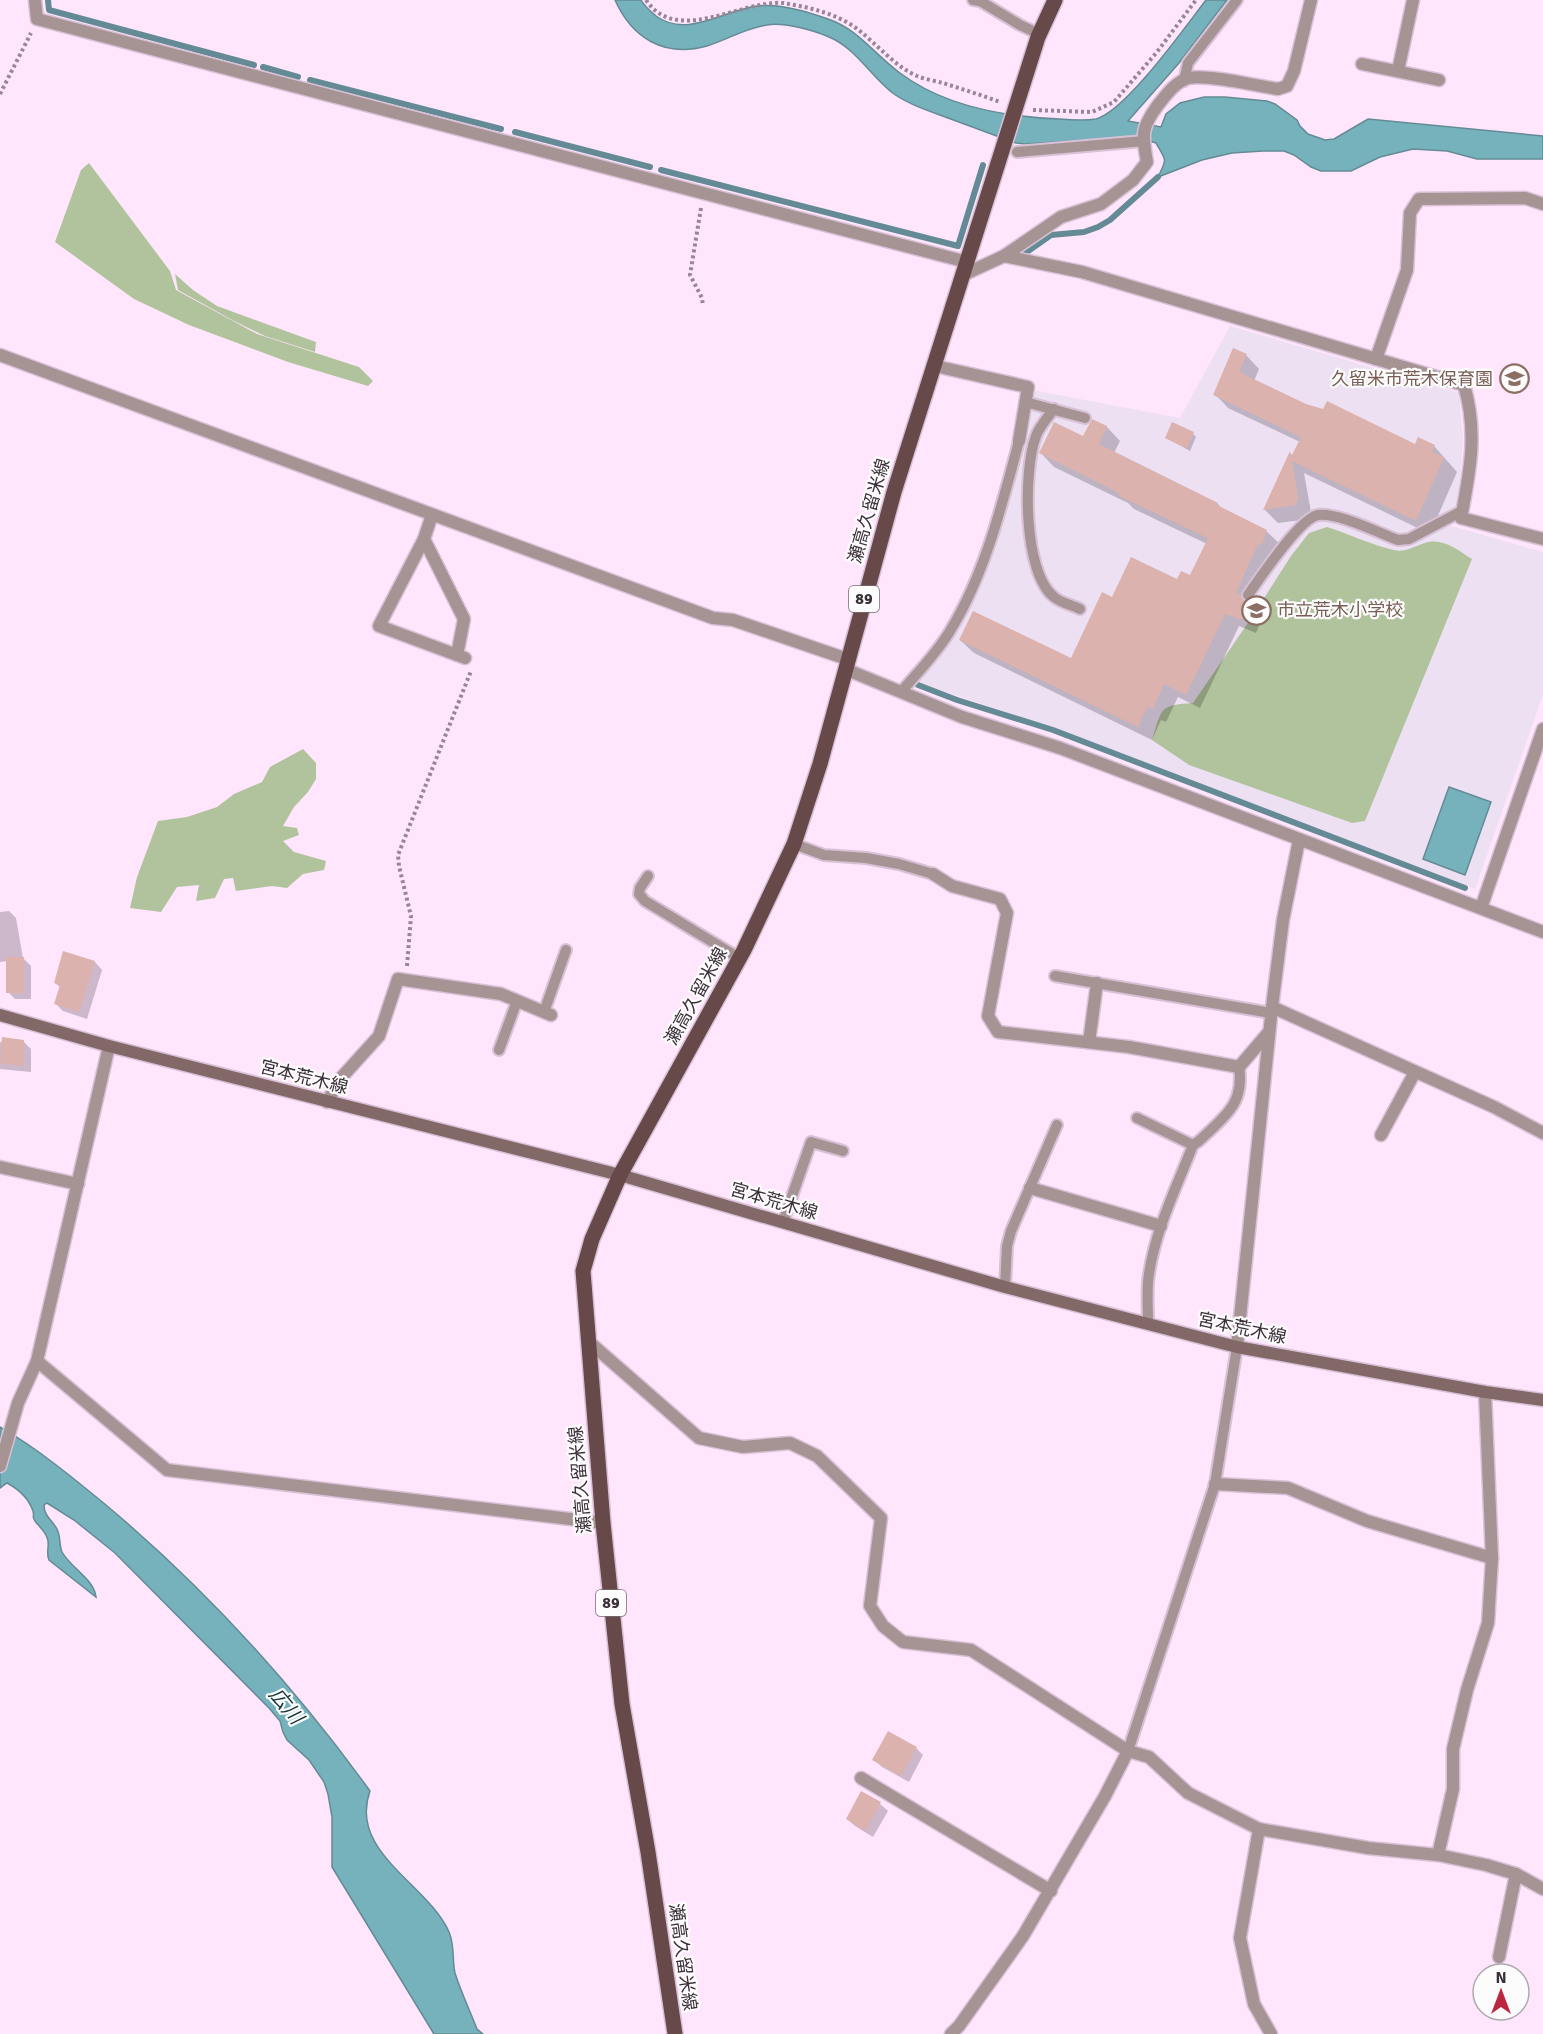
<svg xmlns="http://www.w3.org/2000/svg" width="1543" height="2034" font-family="Signika,'Noto Sans JP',sans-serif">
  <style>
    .education { fill: #ede0f3 }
    .green { fill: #b1c39c }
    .water { fill: #75b2bc; stroke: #648b95; stroke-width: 1.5 }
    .shadow { fill: #0003 }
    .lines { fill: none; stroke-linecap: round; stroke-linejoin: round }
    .stream { stroke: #648b95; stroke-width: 6 }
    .building { fill: #dcb2ae }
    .service-casing { stroke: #d8c1d6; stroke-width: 14 }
    .minor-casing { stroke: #d8c1d6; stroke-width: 15 }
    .secondary-casing { stroke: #d8c1d6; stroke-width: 15 }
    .primary-casing { stroke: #d8c1d6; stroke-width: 18 }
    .path { stroke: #988697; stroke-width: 4; stroke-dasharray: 3 3; stroke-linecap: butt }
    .service { stroke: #a69393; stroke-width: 10 }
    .minor { stroke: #a69393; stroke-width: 12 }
    .secondary { stroke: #826867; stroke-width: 12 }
    .primary { stroke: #684949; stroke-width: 15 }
    .labels { text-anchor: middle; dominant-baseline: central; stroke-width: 4.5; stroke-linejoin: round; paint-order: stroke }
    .shield { fill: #fcfcfc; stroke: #756c74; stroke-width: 1.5 }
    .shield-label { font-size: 16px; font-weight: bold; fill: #3b2f3a }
    .education-label { font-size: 18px; fill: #785e54; stroke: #fcfcfc; text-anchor: end }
    .street-label { font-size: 18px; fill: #3b2f3a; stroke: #fcfcfc }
    .water-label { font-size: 20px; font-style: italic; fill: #17373b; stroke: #fcfcfc }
  </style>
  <rect width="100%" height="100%" fill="#ffe6fd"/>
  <path class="education" d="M1230 326 1459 393 1463 438 1461 470 1457 502 1448 525 1543 552V695L1475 889 1066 732 916 682 948 644 966 615 970 604 1017 472 1024 441 1032 390 1180 418Z"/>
  <g class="green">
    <path d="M89 163 170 271 176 290 257 334 359 367 373 381 368 386 288 362 189 325 134 299 55 242 81 170Z"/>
    <path d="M175 274 193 290 217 306 316 342 315 352 265 336 234 321 178 290Z"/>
    <path d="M1327 527C1349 534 1371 545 1394 550 1406 553 1414 546 1425 543 1442 537 1458 550 1472 559L1365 821 1352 823 1189 765 1152 740C1162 708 1159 705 1193 703L1252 617 1291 556 1309 533Z"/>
    <path d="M303 749 316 763V779L308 792 294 807 283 826 297 828 299 835 283 841 294 852 326 861 324 870 303 874 287 888 272 886 236 891 233 878 224 879 215 898 196 901 199 885 177 887 161 912 130 908 137 877 158 821 187 817 217 807 234 794 262 782 270 767Z"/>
  </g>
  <g class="water">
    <path d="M615 0H641C645 7 650 11 656 16 687 39 724 10 757 6 780 3 806 11 828 19 858 29 875 55 900 73 944 106 1006 117 1060 119 1071 120 1084 121 1096 119 1126 111 1185 27 1206 0H1227L1179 63 1128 121 1161 127 1166 114 1180 103 1204 97H1225L1267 101 1275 104 1297 120 1300 126 1308 134 1325 140 1334 139 1368 119 1543 136V159H1477L1447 151 1413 149 1380 157 1351 171H1321L1311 167 1294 155 1284 151H1263L1232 153 1202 160 1158 177C1167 158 1167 162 1156 143L1136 137 1025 144 1016 143C993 135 970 126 948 118 929 111 910 105 894 94 871 77 856 48 829 37 813 30 784 22 767 25 746 28 726 40 707 46 664 58 632 38 615 0Z"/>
    <path d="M1449 787 1491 802 1465 875 1423 859Z"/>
    <path d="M0 1427C38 1449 72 1477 106 1505 206 1589 294 1686 370 1791 348 1852 428 1884 449 1932 455 1946 452 1960 455 1973 461 1992 470 2011 477 2029L483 2034H434L332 1867V1817L328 1794 324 1782 309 1760 287 1740 283 1732 280 1721 269 1708 115 1553 74 1520 47 1503 44 1505C44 1516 52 1520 57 1529 61 1537 59 1545 62 1552 71 1568 94 1579 96 1597L49 1560C46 1553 49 1549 48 1541 47 1532 40 1528 35 1521 31 1514 35 1519 33 1511 29 1499 18 1489 7 1483L0 1488Z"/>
  </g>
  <g class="shadow">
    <path d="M1246 355 1259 369 1254 381 1305 405 1416 446H1434L1457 472 1430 534 1304 473 1311 512 1309 519 1278 523 1264 509 1290 453 1293 456 1300 442 1228 408 1215 394Z"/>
    <path d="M1093 421 1107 427 1120 441 1114 453 1218 504 1224 511 1266 531 1280 544 1271 557 1250 604 1263 617 1256 633 1239 626 1200 708 1178 697 1166 722 1161 720 1152 740 974 653 960 640 1071 660 1178 581 1191 577 1207 544 1134 509 1128 503 1054 467 1041 453 1084 438Z"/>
    <path d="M1193 434 1196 437 1190 451 1167 438Z"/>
    <path d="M9 911 16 918 23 958 31 966V999H15L8 992V961L0 962V912Z"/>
    <path d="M95 962 102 970 87 1019 63 1011 56 1004 61 988 55 983Z"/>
    <path d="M23 1041 31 1049V1072L0 1069V1042Z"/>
    <path d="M916 1748 923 1755 909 1782 882 1767 874 1760Z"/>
    <path d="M862 1793 880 1804 888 1811 873 1837 855 1826 847 1819Z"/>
  </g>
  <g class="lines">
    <g class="stream">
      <path d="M48 0 49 10 254 65"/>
      <path d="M263 67 298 77"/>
      <path d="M310 80 501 129"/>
      <path d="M515 132 650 167"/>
      <path d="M661 170 958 246 983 165"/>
      <path d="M1024 254 1051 235 1084 232 1098 227 1110 220 1158 177"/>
      <path d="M918 685 957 700 1053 730 1465 888"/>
    </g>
  </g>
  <g class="building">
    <path d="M1233 348 1247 354 1239 372 1306 404 1323 409 1327 401 1415 444 1418 437 1435 445 1432 452 1444 457 1416 521 1292 461 1298 497 1296 505 1263 510 1290 451 1291 457 1301 437 1213 395Z"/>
    <path d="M1092 419 1107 426 1099 444 1218 503 1217 505 1267 530 1262 545 1258 544 1236 593 1241 595 1244 601 1250 602 1242 620 1225 614 1186 695 1164 684 1153 709 1147 707 1138 727 959 640 973 611 1071 658 1102 592 1112 597 1131 557 1177 579 1181 571 1190 575 1208 538 1119 496V493L1039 453 1054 422 1083 436Z"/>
    <path d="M1172 422 1194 432 1187 449 1165 438Z"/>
    <path d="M63 951 95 961 79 1012 54 1004 60 985 54 983Z"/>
    <rect x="6" y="957" width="18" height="36"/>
    <path d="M2 1037 24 1040V1066L0 1063Z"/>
    <path d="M888 1731 917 1747 901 1776 872 1760Z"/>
    <path d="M861 1791 881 1802 865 1831 846 1819Z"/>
  </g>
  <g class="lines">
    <defs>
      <g id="service">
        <path d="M973 0 980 1 1020 25 1039 34"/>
        <path d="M1184 81 1188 63 1237 0"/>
        <path d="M1017 152 1144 141"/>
        <path d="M1025 402 1085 418"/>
        <path d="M1054 409C1048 417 1039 427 1036 436 1023 470 1023 573 1054 597 1061 603 1072 605 1080 609"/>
        <path d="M1248 595C1260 578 1300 518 1318 515 1337 512 1379 533 1398 540L1409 539 1462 511"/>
        <path d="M901 692C918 672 937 653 950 631 985 574 1002 505 1019 441"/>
        <path d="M794 844 824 855 866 858 899 864 933 874"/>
        <path d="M648 876 640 888 639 894 645 901 739 958"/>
        <path d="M1055 976 1271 1013"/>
        <path d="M544 1012 566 950"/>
        <path d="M499 1050 517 1001"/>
        <path d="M1137 1118 1193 1145 1199 1141C1224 1117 1245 1104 1239 1067"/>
        <path d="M783 1222 811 1142 843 1151"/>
        <path d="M1005 1287 1007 1246 1011 1231 1057 1125"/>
        <path d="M1148 1324C1148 1310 1147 1296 1148 1282 1153 1234 1176 1189 1193 1145"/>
        <path d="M1128 1751 1215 1484 1237 1347"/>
      </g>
      <g id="minor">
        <path d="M35 0 37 19 967 262"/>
        <path d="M1362 64 1439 80"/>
        <path d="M1398 71 1413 0"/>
        <path d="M1004 256 1082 272 1464 385C1478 432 1470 471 1461 518L1543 539"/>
        <path d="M963 275 1004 256 1061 217 1101 204 1133 180 1147 162C1142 134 1141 128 1158 105 1166 95 1176 81 1189 78 1207 74 1258 86 1278 89L1287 86 1294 71 1311 0"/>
        <path d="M0 355 713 618 733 620 847 659"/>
        <path d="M1376 359 1407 270 1410 213 1419 199 1525 198 1543 204"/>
        <path d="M935 366 1028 387 1019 441"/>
        <path d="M432 515 424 539 379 626 465 658"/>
        <path d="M424 539 464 619 457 655"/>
        <path d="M845 669 962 717 1060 748 1543 932"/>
        <path d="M933 874 952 886 1000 899 1007 913 988 1016 998 1032 1129 1047 1239 1067 1269 1032"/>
        <path d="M1481 908 1543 729"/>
        <path d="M1272 1007 1494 1107 1543 1133"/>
        <path d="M1089 1042 1097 983"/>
        <path d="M327 1102 341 1078 379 1036 398 979 501 994 551 1015"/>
        <path d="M1381 1135 1415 1072"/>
        <path d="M0 1167 78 1184"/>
        <path d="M1030 1188 1161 1226"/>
        <path d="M588 1341 699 1438 743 1447 790 1443 817 1456 881 1518 870 1606 883 1626 903 1642 971 1650 1128 1751 1149 1757 1188 1793 1259 1829 1368 1848 1438 1855 1486 1865 1516 1874 1543 1889"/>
        <path d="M1237 1347 1272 1007 1283 920 1299 840"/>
        <path d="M37 1361 167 1470 603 1523"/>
        <path d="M0 1466 18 1403 37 1361 109 1046"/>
        <path d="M1215 1484 1288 1488 1367 1521 1492 1558"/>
        <path d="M861 1778 1051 1891"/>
        <path d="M1259 1829 1240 1938 1254 2004 1271 2034"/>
        <path d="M1438 1855 1453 1789V1749L1467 1690 1488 1623 1492 1558 1485 1392"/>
        <path d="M1499 1957 1516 1874"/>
        <path d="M951 2034 959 2026 1023 1936 1105 1796 1128 1751"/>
      </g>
      <path id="secondary" d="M0 1015 109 1046 620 1175 1005 1287 1237 1347 1485 1392 1543 1400"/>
      <path id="primary" d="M675 2034 648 1852 622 1704 603 1523 583 1271 592 1239 620 1175 744 950 794 844 820 764 894 492 1038 37 1055 0"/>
    </defs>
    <use href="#service" class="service-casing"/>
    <use href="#minor" class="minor-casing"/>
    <use href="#secondary" class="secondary-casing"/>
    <use href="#primary" class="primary-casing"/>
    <g class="path">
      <path d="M646 0C677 46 740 0 783 3 808 7 835 13 856 28 876 43 894 66 917 76 924 79 935 81 943 83 962 89 981 95 1000 102"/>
      <path d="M0 94 31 33"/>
      <path d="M1033 110 1092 112 1114 102 1157 52 1196 0"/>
      <path d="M701 208 690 275 702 298 703 306"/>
      <path d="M407 966 411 916 399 866 398 855 471 671"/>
    </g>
    <use href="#service" class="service"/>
    <use href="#minor" class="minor"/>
    <use href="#secondary" class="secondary"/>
    <use href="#primary" class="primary"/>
  </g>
  <defs>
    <symbol id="school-ring" viewBox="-11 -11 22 22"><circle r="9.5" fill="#fcfcfc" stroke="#8d6e63" stroke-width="1.5"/><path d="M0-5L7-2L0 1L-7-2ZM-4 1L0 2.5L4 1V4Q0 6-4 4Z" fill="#8d6e63"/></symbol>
  </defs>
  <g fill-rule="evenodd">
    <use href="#school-ring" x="1498" y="362" width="33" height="33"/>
    <use href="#school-ring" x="1240" y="594" width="33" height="33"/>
  </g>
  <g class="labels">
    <g class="shield">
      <rect x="849" y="586" width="30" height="26" rx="4.5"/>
      <rect x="596" y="1590" width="30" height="26" rx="4.5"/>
    </g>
    <g class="shield-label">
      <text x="864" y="599">89</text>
      <text x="611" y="1603">89</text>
    </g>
    <g class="education-label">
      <text x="1493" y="379">久留米市荒木保育園</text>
      <text x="1277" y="610" text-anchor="start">市立荒木小学校</text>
    </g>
    <g class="street-label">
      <text transform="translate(869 511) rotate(-74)">瀬高久留米線</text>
      <text transform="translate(696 996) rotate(-61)">瀬高久留米線</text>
      <text transform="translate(304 1077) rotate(14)">宮本荒木線</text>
      <text transform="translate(774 1201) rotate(16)">宮本荒木線</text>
      <text transform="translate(1242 1328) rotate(12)">宮本荒木線</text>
      <text transform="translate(580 1480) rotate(-95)">瀬高久留米線</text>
      <text transform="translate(683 1957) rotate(82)">瀬高久留米線</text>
    </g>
    <g class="water-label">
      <text transform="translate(286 1706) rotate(50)">広川</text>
    </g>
  </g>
  <g transform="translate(1501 1992)"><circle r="28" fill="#fcfcfc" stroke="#afaaae" stroke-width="1.5"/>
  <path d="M0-4.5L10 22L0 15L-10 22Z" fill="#ba2840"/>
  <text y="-9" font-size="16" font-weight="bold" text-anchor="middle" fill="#3b2f3a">N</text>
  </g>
</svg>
